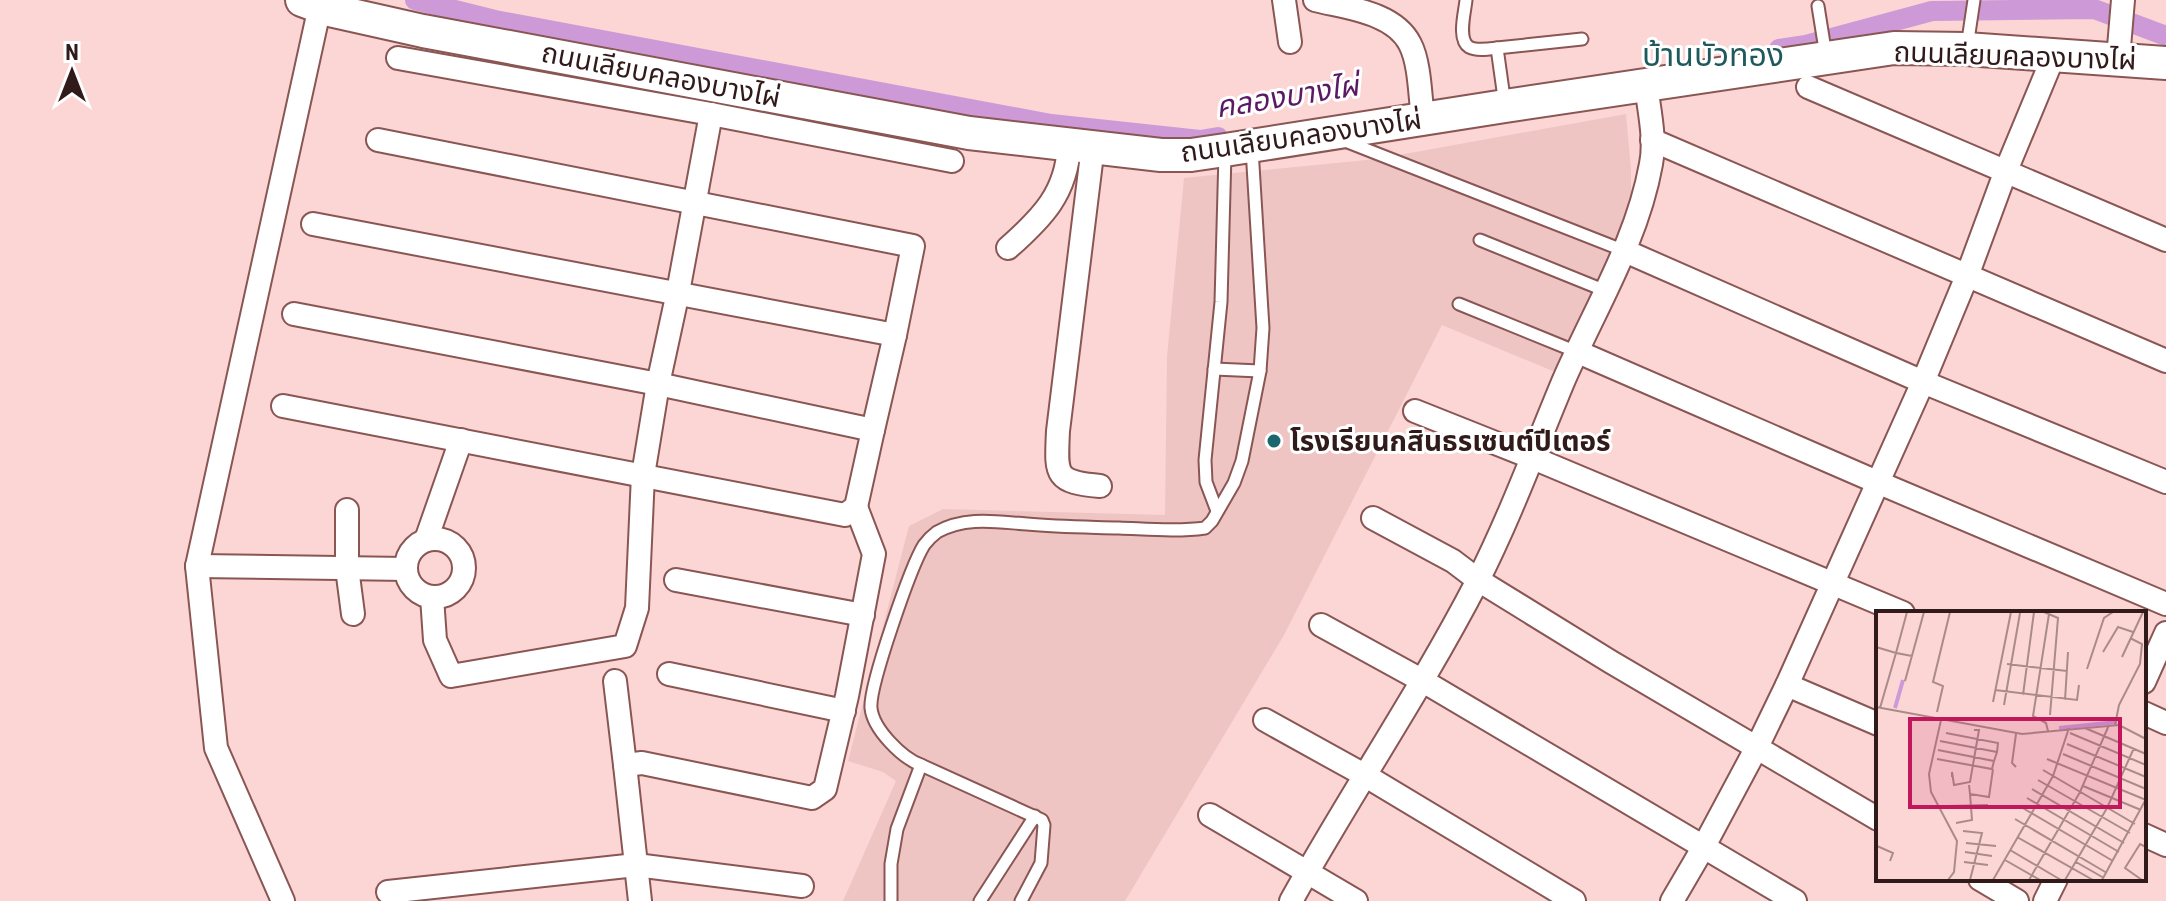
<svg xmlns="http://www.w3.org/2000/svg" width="2166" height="901" font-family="'Roboto Condensed','Noto Sans Thai',sans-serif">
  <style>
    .built { fill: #eec5c3 }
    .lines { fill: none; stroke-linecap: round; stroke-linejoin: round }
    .canal { stroke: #ce99d7; stroke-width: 20 }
    .lane-casing { stroke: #895654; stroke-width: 15 }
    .street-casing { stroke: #895654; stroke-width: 26 }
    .secondary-casing { stroke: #895654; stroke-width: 36 }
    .lane { stroke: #fff; stroke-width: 11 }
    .street { stroke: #fff; stroke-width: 22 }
    .secondary { stroke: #fff; stroke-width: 32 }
    .poi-dot { fill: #1a686d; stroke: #fff; stroke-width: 3 }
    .labels { text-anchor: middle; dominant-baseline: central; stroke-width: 6; stroke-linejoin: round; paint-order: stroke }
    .street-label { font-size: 28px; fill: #301a1a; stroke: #fff }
    .poi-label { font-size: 28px; font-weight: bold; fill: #301a1a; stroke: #fff; text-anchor: start }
    .water-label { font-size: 30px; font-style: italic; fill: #5a1965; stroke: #fff }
    .quarter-label { font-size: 32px; fill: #1e595d; stroke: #fff }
    .inset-river { fill: none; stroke: #ce99d7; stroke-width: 4 }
    .inset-road { fill: none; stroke: #aa8b8a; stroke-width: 2 }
    .view { fill: #c2185b; fill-opacity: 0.15; stroke: #c2185b; stroke-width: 4 }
    .inset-edge { fill: none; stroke: #301a1a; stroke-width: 4 }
  </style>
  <rect width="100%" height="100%" fill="#fbd6d4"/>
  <path class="built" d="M1626 114 1631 170V206L1560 374 1442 325 1284 635 1125 901H843L896 781 883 772 848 761 909 526 943 509 1165 515 1167 357 1184 178 1377 159Z"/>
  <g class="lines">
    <g class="canal">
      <path d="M415 0 495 20 1051 124 1200 140 1218 137"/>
      <path d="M1779 49 1806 45 1932 11 2094 9 2166 36"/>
    </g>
    <defs>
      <g id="lane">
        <path d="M1466 0C1465 12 1457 39 1469 47 1476 51 1489 49 1497 48L1505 105"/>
        <path d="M1818 6 1826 56"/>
        <path d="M1967 47 1974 0"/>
        <path d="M1497 48 1582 39"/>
        <path d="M1345 141 1625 251"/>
        <path d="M1480 240 1606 291"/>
        <path d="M1459 304 1577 352"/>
        <path d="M1214 369 1260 371"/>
        <path d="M1217 511 1206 482 1205 460 1221 302 1225 154"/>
        <path d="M921 765C902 758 873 729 871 708 869 686 911 566 924 545 927 541 933 535 937 532 966 516 997 522 1027 524 1058 527 1088 527 1119 528 1147 529 1177 532 1205 528L1212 521 1234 483 1242 461 1260 371 1263 328 1252 149"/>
        <path d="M891 901V864L897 829 921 765 1042 820 1044 825 1041 863 1021 901"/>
        <path d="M980 901 1035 816"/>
      </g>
      <g id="street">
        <path d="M1284 0 1290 42"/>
        <path d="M1315 0C1346 8 1394 12 1410 44 1420 63 1420 97 1423 119"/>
        <path d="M398 58 711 114 678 292 658 384 643 475 637 608 625 646 451 676 435 640 432 597"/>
        <path d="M2118 59 2123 0"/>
        <path d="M1808 87 2166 240"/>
        <path d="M711 114 952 161"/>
        <path d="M1652 140 2166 361"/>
        <path d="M1093 146 1058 431C1056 475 1054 482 1100 486"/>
        <path d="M313 224 895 335 913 246 378 140"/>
        <path d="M1008 248C1042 218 1067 193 1069 145"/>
        <path d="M1625 251 1923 382 2166 482"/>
        <path d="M294 314 658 384 873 430 895 335"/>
        <path d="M1578 352 1877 482 2166 604"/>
        <path d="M283 406 845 515 856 507 873 430"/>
        <path d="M1415 411 1533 458 1903 613"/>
        <path d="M347 510V568L353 614"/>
        <path d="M1373 518 1453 561 1478 580 1611 662 1878 819"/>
        <circle cx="435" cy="568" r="29"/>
        <path d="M426 540 461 440"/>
        <path d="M197 566 406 569"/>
        <path d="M676 580 863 615"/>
        <path d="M1321 625 1423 681 1795 901"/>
        <path d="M669 674 844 711"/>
        <path d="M615 681 625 765 642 763 812 798 825 789 847 696 874 554 856 507"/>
        <path d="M2144 682 2166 633"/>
        <path d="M1787 685 1878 724"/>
        <path d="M2144 713 2166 723"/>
        <path d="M1265 720 1366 776 1574 901"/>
        <path d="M625 765 640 901"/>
        <path d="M1210 815 1356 901"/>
        <path d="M2144 835 2166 845"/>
        <path d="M1980 879 2017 901"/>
        <path d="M388 892 636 865 802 886"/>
        <path d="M283 901 216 748 197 566 320 6"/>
        <path d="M1291 901C1351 793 1420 692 1477 582 1510 517 1535 449 1563 382 1594 310 1637 242 1651 164 1656 139 1649 110 1646 85"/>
        <path d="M1672 901 1703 848 1757 747 1787 685 1923 382 1967 276 2005 173 2054 55"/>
        <path d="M2045 901 2056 879"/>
      </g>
      <path id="secondary" d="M302 0 329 10 423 31 969 133 1161 155H1191L1225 150 1505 106 1894 48 1966 49 2166 63"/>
    </defs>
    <use href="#lane" class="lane-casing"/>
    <use href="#street" class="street-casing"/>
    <use href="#secondary" class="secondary-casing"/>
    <use href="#lane" class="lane"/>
    <use href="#street" class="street"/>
    <use href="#secondary" class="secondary"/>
  </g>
  <circle class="poi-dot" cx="1274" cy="441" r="8"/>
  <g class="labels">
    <g class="street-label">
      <text transform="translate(2015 56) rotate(2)">ถนนเลียบคลองบางไผ่</text>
      <text transform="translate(661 75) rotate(11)">ถนนเลียบคลองบางไผ่</text>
      <text transform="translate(1301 136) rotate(-8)">ถนนเลียบคลองบางไผ่</text>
    </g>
    <g class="poi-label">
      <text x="1290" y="441">โรงเรียนกสินธรเซนต์ปีเตอร์</text>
    </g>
    <g class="water-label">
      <text transform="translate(1287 96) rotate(-9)">คลองบางไผ่</text>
    </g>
    <g class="quarter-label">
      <text x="1713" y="55">บ้านบัวทอง</text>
    </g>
  </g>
  <g transform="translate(1876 611)">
    <rect width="270" height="270" fill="#fbd6d4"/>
    <path class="inset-river" d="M19 97 27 69M183 117 241 111"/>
    <path class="inset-road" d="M168 1 182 7 174 104M0 36 20 42 31 1M227 41 242 16 257 21M246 46 267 1M131 53 191 60M211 58 228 7 237 1M29 70 48 1M119 79 201 89 203 74M147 84 158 1M189 89 192 41M117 91 135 1M128 94 144 2M0 96 146 123 243 114 270 128M4 97 20 42 36 45M61 101 67 75 57 71 74 1M65 109 53 163 55 181 81 230 78 261 72 269M239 114 243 94 264 53 266 33 254 27M209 117 270 143M172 120 170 112 157 105 173 3M194 122 270 154M140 123 136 152 140 156M64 130 121 141 122 132 70 122M191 133 270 166M62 139 118 150 121 141M187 143 270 178M61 148 116 158 118 150M171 148 270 189M167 159 259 213M76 166V161L78 174 94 171 103 119H98M162 169 254 222M93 174 94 183 113 186 117 158M207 175 265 199M156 178 248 232M151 187 243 241M71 195 112 194M145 196 237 250M139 208 231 262M80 212 96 209 94 183M87 220 106 222 94 269M141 226 217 269M90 232 120 235M1 235 17 242 14 250M134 239 185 269M89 241 116 245M129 249 164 269M88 251 112 254M200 251 228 267M117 269 177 165 193 117M153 269 204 181 233 114M189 269 231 197 258 137M226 269 270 188M266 269 249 257 264 233 270 236"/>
    <path class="view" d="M34 108H244V196H34Z"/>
    <rect width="270" height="270" class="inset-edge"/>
  </g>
  <g transform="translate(72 72)" stroke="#ffffff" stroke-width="6" paint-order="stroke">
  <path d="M0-6L14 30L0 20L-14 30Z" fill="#301a1a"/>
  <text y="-12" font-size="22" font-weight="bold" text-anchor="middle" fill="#301a1a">N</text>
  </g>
</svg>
